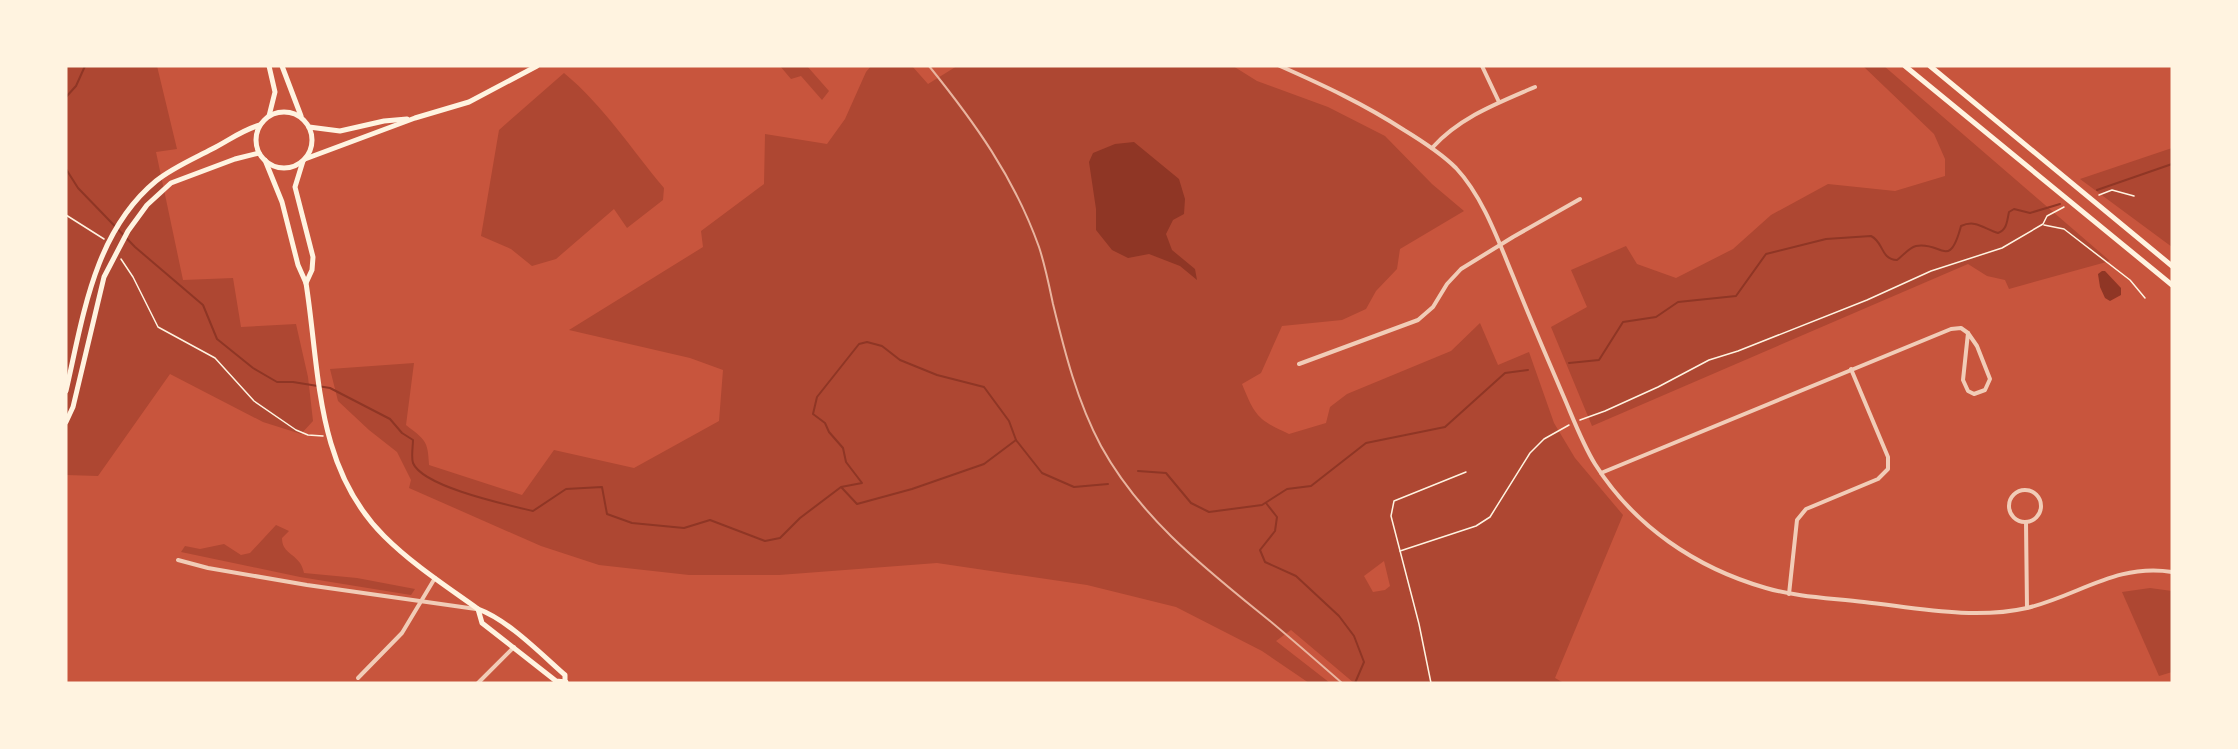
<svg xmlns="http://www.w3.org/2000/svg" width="2238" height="749" font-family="Montserrat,sans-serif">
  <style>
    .green { fill: #ae4732; fill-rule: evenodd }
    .water { fill: #8f3625 }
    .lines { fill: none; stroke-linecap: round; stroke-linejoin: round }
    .stream { stroke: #8f3625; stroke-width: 2 }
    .path { stroke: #fff3e0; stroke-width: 1.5 }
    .minor { stroke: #f1ccb7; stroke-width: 4 }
    .secondary { stroke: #fff3e0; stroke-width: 5 }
    .rail { stroke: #e9b49f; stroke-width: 2 }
  </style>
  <rect width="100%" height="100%" fill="#c8553d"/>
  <g class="green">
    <path d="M66 66H157L177 149 156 152 183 280 233 278 241 327 296 324 308 377 313 421 301 434 263 422 170 374 98 476 66 475Z"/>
    <path d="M780 66H807L829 91 822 100 801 76 791 79Z"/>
    <path d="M871 66H912L928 84 957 66H1233L1257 81 1328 107 1385 136 1432 184 1464 211 1400 249 1397 269 1376 291 1366 309 1342 320 1282 326 1261 373 1242 384C1255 416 1258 420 1289 434L1326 423 1330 407 1347 394 1451 351 1480 323 1498 365 1529 352 1554 423 1575 458 1623 515 1555 678 1564 683H1354L1291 630 1276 641 1330 683H1309L1262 651 1176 607 1087 585 937 563 779 575H689L599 565 541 546 409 488 411 480 397 452 369 430 338 401 330 369 414 363 406 425C425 440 428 440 429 465L522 495 554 450 634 468 719 421 723 370 690 358 569 330 703 247 701 231 764 184 765 134 827 144 845 119 866 72ZM1384 561 1390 586 1385 590 1373 592 1364 576Z"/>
    <path d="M1863 66H1884L2110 261 2009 289 2005 280 1987 276 1968 264 1592 426 1551 327 1587 307 1571 270 1626 246 1637 264 1676 278 1733 249 1771 215 1828 184 1895 191 1945 176V159L1934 134Z"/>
    <path d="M564 73C603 105 632 150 664 188L663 200 627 228 614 209 556 259 532 266 511 249 481 236 499 130Z"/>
    <path d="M2172 148V247L2080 179Z"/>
    <path d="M276 525 289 531 282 538C282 552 293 553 300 563 302 566 303 569 304 573L357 578 415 589 411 595 300 577 181 552 185 546 200 549 224 544 241 555 250 553Z"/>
    <path d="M2150 588 2172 591V672L2159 676 2122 592Z"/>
  </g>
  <g class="water">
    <path d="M1134 142 1179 179 1185 199 1184 214 1173 220 1166 234 1172 250 1195 269 1197 280 1180 266 1149 254 1128 258 1112 250 1096 230V209L1089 162 1093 153 1115 144Z"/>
    <path d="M2102 271H2105L2121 288V295L2110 301 2105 298 2100 287 2098 274Z"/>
  </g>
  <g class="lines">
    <g class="stream">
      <path d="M66 97 76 86 85 66"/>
      <path d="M66 169 78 188 135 247 203 305 217 339 253 368 277 382H293L330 388 390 419 402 433 413 440C413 446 411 457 413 463 423 487 508 505 533 511L566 489 602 487 607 514 632 523 684 528 710 520 765 541 780 538 800 518 841 487 862 483 846 462 843 448 829 432 825 423 813 414 817 397 859 344 867 342 882 346 900 360 937 375 984 387 1009 421 1016 440 1042 473 1074 487 1108 484"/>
      <path d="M2097 190 2172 164"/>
      <path d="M1569 363 1599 360 1623 322 1656 317 1678 302 1736 296 1766 254 1826 239 1871 236C1884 242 1880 259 1897 260 1903 256 1908 248 1916 246 1942 241 1949 271 1961 226 1976 219 1984 229 1998 233 2007 230 2007 221 2009 212L2014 209 2030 213 2060 204"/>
      <path d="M1138 471 1166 473 1191 503 1209 512 1262 505 1287 489 1311 486 1366 443 1445 427 1505 373 1528 370"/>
      <path d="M842 488 857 504 912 489 984 464 1016 440"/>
      <path d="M1266 503 1277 517 1275 531 1260 550 1265 562 1296 576 1339 616 1354 636 1364 662 1355 683"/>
    </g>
    <g class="path">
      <path d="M2099 195 2112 190 2134 196"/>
      <path d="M66 215 104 239"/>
      <path d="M2044 225 2064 229 2130 280 2145 298"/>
      <path d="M121 259 133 277 158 327 215 358 254 401 296 430 308 435 323 436"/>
      <path d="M1580 420 1605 411 1658 387 1709 360 1738 351 1867 300 1931 271 2002 248 2043 224 2047 216 2064 207"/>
      <path d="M1400 551 1476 526 1490 517 1530 453 1544 439 1569 425"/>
      <path d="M1431 683 1419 624 1391 516 1394 501 1466 472"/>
    </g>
    <g class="minor">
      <path d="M1280 66C1323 85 1364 104 1404 130 1422 141 1441 153 1456 168 1483 197 1498 240 1513 276 1529 316 1546 355 1563 395 1573 418 1582 443 1595 464 1634 526 1696 568 1766 588 1797 597 1831 598 1864 602 1917 608 1974 620 2027 608 2078 596 2116 563 2172 572"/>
      <path d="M1482 66 1499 102"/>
      <path d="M1432 148C1460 117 1498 103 1535 87"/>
      <path d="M1968 333 1977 346 1990 379 1985 390 1974 394 1968 391 1963 380Z"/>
      <path d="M1299 364 1418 320 1433 307 1447 284 1461 269 1513 237 1580 199"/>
      <path d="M1601 473 1951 329 1961 328 1968 333"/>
      <circle cx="2025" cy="506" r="16"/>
      <path d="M2026 522 2027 608"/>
      <path d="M178 560 208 568 307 585 476 609"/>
      <path d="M1789 594 1797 520 1806 509 1878 479 1888 469V457L1851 369"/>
      <path d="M358 678 402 633 435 578"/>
      <path d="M478 683 514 647"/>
    </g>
    <g class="secondary">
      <path d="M282 66 301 116"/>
      <path d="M1905 66 2172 285"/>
      <path d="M1930 66 2172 266"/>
      <circle cx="284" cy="140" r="28"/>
      <path d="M269 116 275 92 269 66"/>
      <path d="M309 127 340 131 384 121 407 119"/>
      <path d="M305 159 415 118 469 102 537 66"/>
      <path d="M265 160 282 202 298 265 306 283C320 372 315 467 384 536 412 564 446 586 478 609 508 620 540 653 565 675V682"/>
      <path d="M303 161 295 187 313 257 312 270 306 283"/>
      <path d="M66 391C83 317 94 232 156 181 172 168 193 159 212 149 228 141 242 130 260 125"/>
      <path d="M66 422 73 407 104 277 128 231 147 205 171 183 235 159 259 153"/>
      <path d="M478 609 482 623 556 681 566 682"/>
    </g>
    <path class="rail" d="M929 66C975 123 1014 177 1039 247 1045 265 1049 285 1053 304 1065 353 1077 401 1101 446 1141 519 1206 569 1270 621 1294 641 1318 662 1342 683"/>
  </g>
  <rect width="2238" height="749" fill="none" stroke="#fff3e0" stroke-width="135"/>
</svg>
